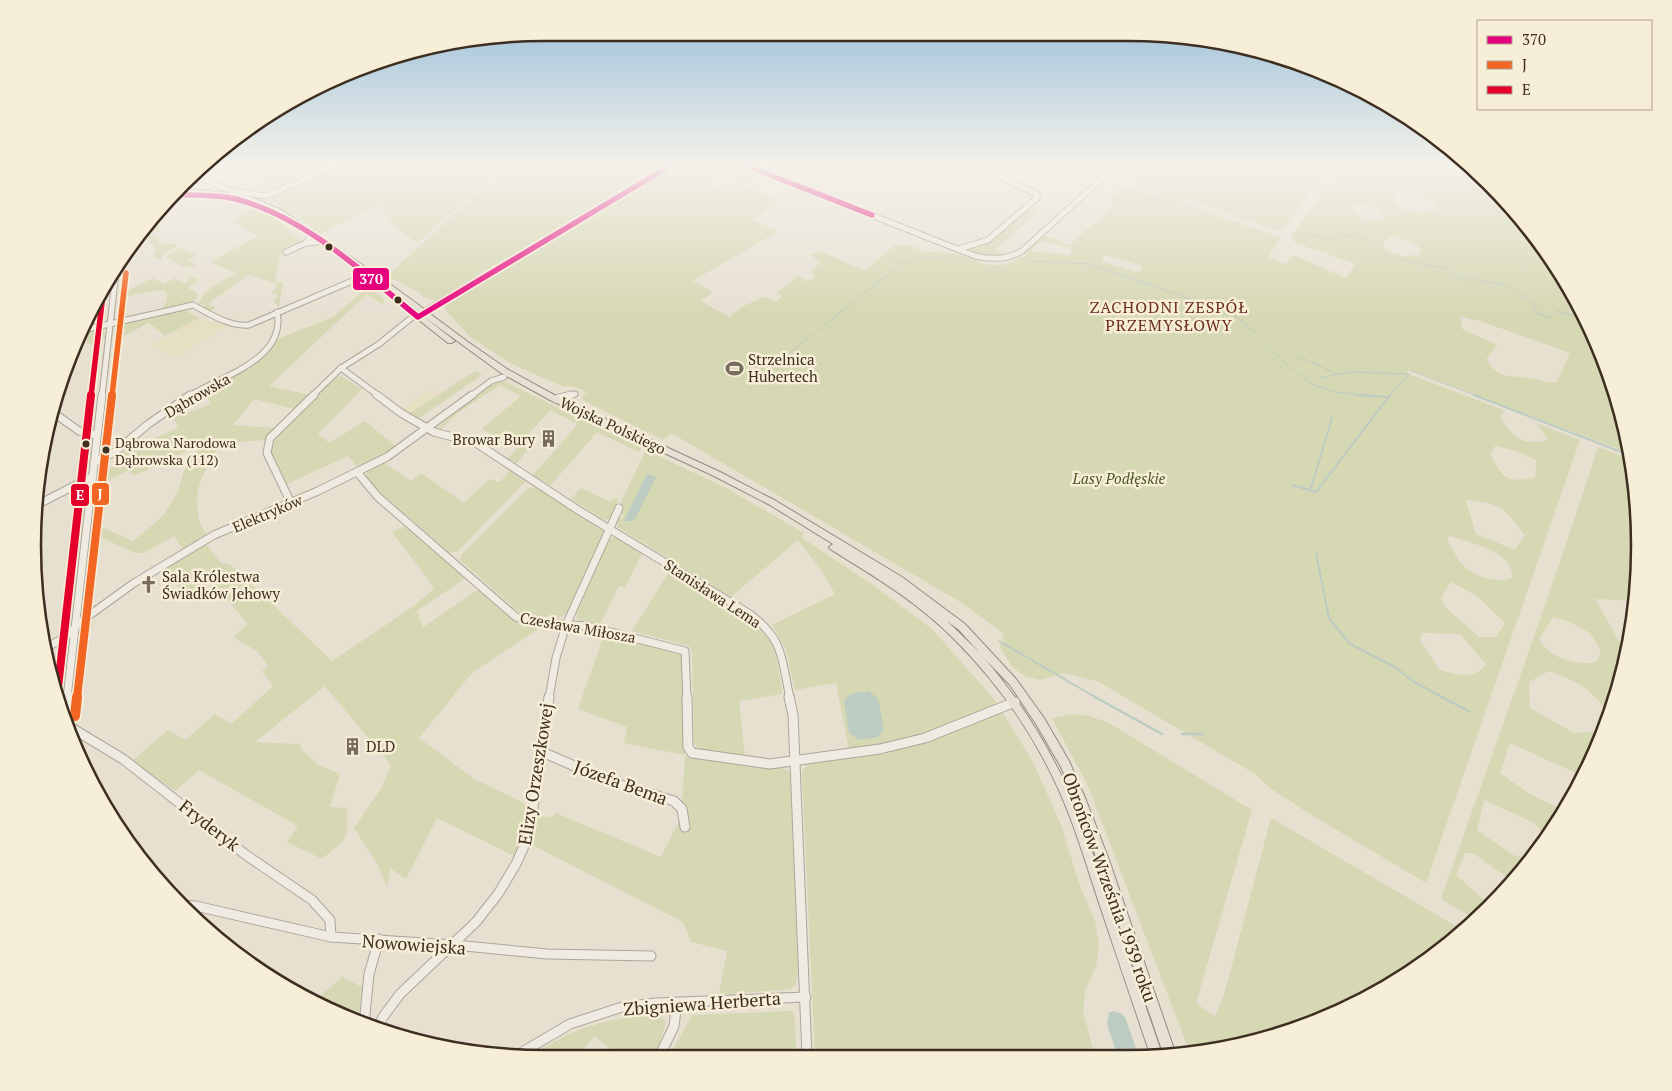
<svg xmlns="http://www.w3.org/2000/svg" width="1672" height="1091" font-family="'PT Serif',serif">
  <style>
    .farmland { fill: #e6dfc2 }
    .green { fill: #d6d7b3; fill-rule: evenodd }
    .water { fill: #bcccc2 }
    .lines { fill: none; stroke-linecap: round; stroke-linejoin: round }
    .stream-far2 { stroke: #bcccc2; stroke-width: 1 }
    .stream-far1 { stroke: #bcccc2; stroke-width: 2 }
    .stream { stroke: #bcccc2; stroke-width: 2.5 }
    .minor-far2-casing { stroke: #ada599; stroke-width: 7 }
    .minor-far1-casing { stroke: #ada599; stroke-width: 9 }
    .minor-casing { stroke: #ada599; stroke-width: 11 }
    .major-casing { stroke: #928b80; stroke-width: 2 }
    .minor-far2 { stroke: #efebe3; stroke-width: 5 }
    .minor-far1 { stroke: #efebe3; stroke-width: 7 }
    .minor { stroke: #efebe3; stroke-width: 9 }
    .major { fill: #e6e1d4; fill-rule: evenodd }
    .bus-1-casing { stroke: #f7eed8; stroke-width: 9 }
    .bus-2-far2-casing { stroke: #f7eed8; stroke-width: 9 }
    .bus-2-far1-casing { stroke: #f7eed8; stroke-width: 11 }
    .bus-2-casing { stroke: #f7eed8; stroke-width: 14 }
    .bus-3-far1-casing { stroke: #f7eed8; stroke-width: 9 }
    .bus-3-casing { stroke: #f7eed8; stroke-width: 11 }
    .bus-1 { stroke: #e5007d; stroke-width: 5.5 }
    .bus-2-far2 { stroke: #f26522; stroke-width: 5.5 }
    .bus-2-far1 { stroke: #f26522; stroke-width: 8 }
    .bus-2 { stroke: #f26522; stroke-width: 10 }
    .bus-3-far1 { stroke: #e4002b; stroke-width: 5.5 }
    .bus-3 { stroke: #e4002b; stroke-width: 8 }
    .bus-dot { fill: #3d2e20; stroke: #f7eed8; stroke-width: 2 }
    .labels { text-anchor: middle; dominant-baseline: central; stroke-width: 5; stroke-linejoin: round; paint-order: stroke }
    .bus-label { font-size: 14px; fill: #3d2e20; stroke: #f7eed8; text-anchor: start }
    .poi-label { font-size: 15px; fill: #3d2e20; stroke: #f7eed8; text-anchor: start }
    .street-label { font-size: 15px; fill: #3d2e20; stroke: #f7eed8 }
    .park-label { font-size: 15px; font-style: italic; fill: #4d5a26; stroke: #f7eed8 }
    .neighbourhood-label { font-size: 16px; letter-spacing: 1px; fill: #6b2e1e; stroke: #f7eed8 }
    .near-street-label { font-size: 18px; fill: #3d2e20; stroke: #f7eed8 }
    .rim { fill: none; stroke: #3d2e20; stroke-width: 2.5 }
    .line-badge { stroke: #f7eed8; stroke-width: 2 }
    .badge-label { font-size: 14px; text-anchor: middle; font-weight: bold; fill: #fff }
  </style>
  <rect width="100%" height="100%" fill="#e7e0d1"/>
  <g class="farmland">
    <path d="M199 318 227 326 175 358 152 345Z"/>
    <path d="M431 389 439 394 410 413 402 409Z"/>
  </g>
  <g class="green">
    <path d="M249 164H268L281 171 297 172 276 184 275 187 278 190 276 191 267 185 251 192 243 191 272 176Z"/>
    <path d="M320 164H332L281 187 279 186 280 183Z"/>
    <path d="M344 164H506L417 243 398 229 377 205 320 234 292 213 273 202V197L326 172 333 175 348 169 341 165Z"/>
    <path d="M509 164H664L436 300 423 297 420 293 387 276Z"/>
    <path d="M682 164H734L741 167 699 190 704 193 748 170 762 174 744 187 779 201 753 220 778 231 693 281 713 292 701 301 729 317 745 305 766 297 775 302 783 296 777 293 799 276 807 281 815 278 812 270 821 262 810 255 820 251 865 271 893 246 911 245 921 251 958 254 988 265H1004L1026 255 1025 252 1044 235 1069 245 1115 205 1107 201 1124 186 1161 198 1153 187 1122 178 1127 173V167L1130 164H1332L1281 231 1187 199 1179 202 1281 238 1268 257 1286 264 1293 255 1346 278 1355 264 1294 242 1290 237 1345 164H1457L1543 248 1587 319 1622 413 1629 453 1410 370 1406 373 1506 411 1500 415C1510 437 1523 447 1548 440L1536 423 1580 440 1426 883 1305 811 1270 788 1255 774 1097 681 1064 673 1040 680 1026 677 1012 667 999 645 1004 642 1003 633 962 603 678 437 671 434 663 440 584 401 582 396 587 392 575 387 562 386 510 363 470 337 446 310 444 305ZM1396 190 1422 195 1436 202 1435 210C1418 214 1407 213 1394 203ZM1353 204 1374 206 1384 214 1383 220C1370 221 1358 220 1351 208ZM1392 236C1403 239 1414 240 1421 250L1420 255 1403 256 1384 250V243L1387 237ZM1042 241 1071 248 1070 255 1031 251ZM1105 255 1143 266 1139 273 1102 261ZM1460 316 1483 322 1570 353 1557 382C1547 384 1541 379 1530 378 1508 375 1501 380 1486 360L1497 345 1462 329ZM1495 446 1517 451 1537 461 1535 477C1505 483 1505 480 1490 454ZM1466 500C1501 503 1504 508 1525 535L1515 550 1476 534ZM1450 536C1471 543 1514 551 1512 578 1497 584 1476 577 1464 566 1457 560 1452 547 1447 539ZM1451 582 1476 595 1505 623 1496 637H1479L1445 607 1441 597ZM1422 633 1460 634 1486 664C1474 681 1457 674 1440 670L1420 641Z"/>
    <path d="M1028 208 1039 211 995 250 1006 255H983L968 250 979 245Z"/>
    <path d="M251 210C265 209 279 222 290 230L287 231 304 243 281 253 275 282H283L279 307 281 306 279 308 274 301 278 295 271 293 277 287 275 283 248 275 208 304 215 307 210 312 202 308 205 305 198 304C205 289 221 281 236 273L210 262 258 236 231 221Z"/>
    <path d="M156 225 162 227 152 234 161 239 158 241 159 243 179 244 165 253 161 260 153 256 156 249 146 239 140 241 147 229Z"/>
    <path d="M180 247 196 255 188 260 197 265C186 270 175 264 166 257Z"/>
    <path d="M191 276 198 280 188 288 199 294 192 304 165 309 163 307 167 301V293L162 290 127 296V291L153 278 164 284 175 278 185 284Z"/>
    <path d="M368 287 384 299V302L381 304 367 294 269 386 309 395 294 409 254 399 233 425 275 428 266 440 220 444C207 469 193 485 198 514 199 521 202 530 208 534L184 551 174 536 144 553H135L96 535 95 524 133 541 162 517 177 494 184 471 201 444 134 476 129 470 100 485V473L125 460 122 453 178 428 174 418 211 404 207 397 221 391 214 383 238 373 275 340 333 317Z"/>
    <path d="M183 309 199 318 165 336 149 323 114 341 117 327 120 324Z"/>
    <path d="M104 328 105 338 99 339V343L87 344V332Z"/>
    <path d="M475 371 482 375 419 418 410 413Z"/>
    <path d="M341 376 362 389 318 434 329 443 365 421 397 447 359 469 348 456 287 484 272 453V441C286 426 323 380 341 376Z"/>
    <path d="M501 380 641 448 639 452 597 432 550 486 533 475 578 424 550 410 524 439 534 443 516 464 507 459 517 448 482 429 521 396 500 385 458 413 440 430 437 428 491 383Z"/>
    <path d="M1598 447 1630 459 1638 512 1636 570 1628 574 1631 578 1636 579 1635 601 1595 599 1626 653 1612 711 1609 717C1594 689 1577 681 1549 671L1529 682 1530 708 1574 733 1601 731 1606 723 1571 802 1546 836 1534 823 1484 800 1477 830 1513 855 1530 859 1513 882 1473 853H1465L1456 875 1490 905 1475 919 1441 899C1494 748 1549 599 1598 447ZM1553 617C1575 623 1593 630 1601 652L1596 662C1574 666 1550 658 1539 639ZM1510 743 1578 774 1559 808 1530 794 1500 773Z"/>
    <path d="M646 450 726 488 804 533 801 537 873 585 932 629 994 699 1032 760 1061 825 1080 886 1095 921 1099 946 1096 967 1085 991 1083 1011 1095 1057 815 1056 802 772 806 766 814 763 892 753 888 744 849 750 836 683 795 690 786 650 772 625 835 594 822 571 798 540 731 597 617 527 618 518H622L624 515 617 513V510Z"/>
    <path d="M383 462 411 481 421 473 464 503 489 479 500 482 510 470 525 482 458 551 450 553 382 494 366 477 367 472Z"/>
    <path d="M532 487 536 488 604 531 568 613 559 618 522 615 460 560 462 554 527 489Z"/>
    <path d="M581 488 611 502 613 498H619L609 519 605 520 571 499Z"/>
    <path d="M407 525 466 578 417 611 423 627 479 589 519 624 543 626 472 673 419 738 474 779 528 805 526 830 516 857 437 818 406 879 390 868 387 887 378 865 354 828 382 787 391 765 325 686 255 742 301 744V749L317 764 340 774 330 807 347 808C348 841 348 838 322 859L287 842 298 826 199 770 175 791 132 761 168 730 185 740 215 714 231 724 273 686 262 671 268 666 257 651 233 637 248 624 211 581 189 598 162 569 205 543 221 563 231 565 332 661 411 608 434 589C422 568 406 552 392 532Z"/>
    <path d="M612 538H617L642 553 625 588 619 586 600 624 579 620 577 618 576 610 607 541Z"/>
    <path d="M670 570C698 587 759 616 772 645 779 660 780 678 782 694L739 701 745 756 699 749 694 743 692 652 689 646 632 631Z"/>
    <path d="M604 635H615L682 653 684 657 685 755 624 743 627 727 578 709Z"/>
    <path d="M1074 714 1089 716 1109 723 1252 810 1196 1003 1215 1017 1224 995 1271 818 1463 930 1439 953 1353 1006 1259 1041 1190 1053 1088 786 1052 718Z"/>
    <path d="M685 756 742 765 780 767 790 772 798 972 796 984 791 989 719 995 727 951 691 942 683 922 532 845 535 835 534 816 553 817 556 813 661 857 681 817Z"/>
    <path d="M342 977 362 987 358 1022 313 1002Z"/>
    <path d="M788 1011H792L795 1016 796 1056 670 1055 692 1015Z"/>
    <path d="M660 1015 666 1022 656 1055H619L594 1036 580 1055 534 1054C575 1027 610 1017 660 1015Z"/>
  </g>
  <g class="water">
    <path d="M647 474 656 477 634 521H624Z"/>
    <path d="M869 691 878 699 884 730 878 737 859 740 849 733 844 701 850 694Z"/>
    <path d="M1113 1011 1120 1013 1125 1017 1139 1057H1118L1107 1024 1109 1013Z"/>
  </g>
  <g class="lines">
    <g class="stream-far2">
      <path d="M1352 164 1410 171"/>
      <path d="M1298 232 1335 240 1341 236 1369 238 1384 253 1396 259 1447 269 1456 277 1473 281 1476 278C1487 284 1488 282 1498 283 1511 286 1530 299 1537 309L1534 312 1549 318 1558 311 1581 318"/>
      <path d="M1031 261 1089 264 1231 313 1255 332 1287 365 1312 384 1333 392 1377 396"/>
      <path d="M786 356 902 263 919 257 944 258"/>
      <path d="M1298 356 1335 373"/>
      <path d="M1319 378 1351 372 1408 374"/>
      <path d="M1389 396 1412 371 1477 396"/>
    </g>
    <g class="stream-far1">
      <path d="M1355 395 1387 397"/>
      <path d="M1474 395 1629 455"/>
      <path d="M1292 485 1316 492 1390 395"/>
      <path d="M1311 488 1332 418"/>
      <path d="M1316 553 1329 618 1350 644 1395 667 1414 682 1444 698"/>
      <path d="M999 641 1097 698"/>
    </g>
    <g class="stream">
      <path d="M1095 697 1162 734"/>
      <path d="M1442 697 1470 712"/>
      <path d="M1182 734H1202"/>
    </g>
    <defs>
      <g id="minor-far2">
        <path d="M742 164 975 256C992 260 1007 260 1022 251L1118 164"/>
        <path d="M193 175 232 191 266 196 339 164"/>
        <path d="M173 196 194 181 202 179"/>
        <path d="M170 200 187 195"/>
        <path d="M310 237 306 243 317 242"/>
        <path d="M959 249 988 240 1037 198V194L998 176 1011 164"/>
        <path d="M286 252 306 243"/>
        <path d="M83 330 193 305C210 314 230 327 249 325L366 275"/>
        <path d="M341 368 379 396"/>
        <path d="M102 396 116 272"/>
        <path d="M189 396C219 377 287 360 277 312"/>
        <path d="M312 396 341 368 379 344 415 315"/>
        <path d="M471 396 491 381 504 377"/>
        <path d="M567 396 575 394"/>
      </g>
      <g id="minor-far1">
        <path d="M377 395 401 413 434 432 476 443 578 510 750 614C785 641 781 658 790 698"/>
        <path d="M556 399 571 395"/>
        <path d="M51 411 79 431 97 435"/>
        <path d="M94 462 115 452 147 425 190 395"/>
        <path d="M358 473 378 497 516 617 531 622 587 626 685 651 687 698"/>
        <path d="M291 503 267 453 270 438 314 395"/>
        <path d="M35 506 93 476"/>
        <path d="M45 649 69 634 80 622 134 583 214 535 318 491 387 457 472 395"/>
        <path d="M67 698 102 395"/>
        <path d="M549 698 556 658 566 625 619 508"/>
      </g>
      <g id="minor">
        <path d="M687 697 688 747 692 753 770 764 880 749 925 738 1015 702"/>
        <path d="M789 697 793 715 807 1056"/>
        <path d="M65 715 67 697"/>
        <path d="M70 727 123 759 246 855 312 900 330 920 331 937"/>
        <path d="M540 751 611 782 674 801 682 809 685 827"/>
        <path d="M181 905 196 906 331 937 455 945 547 954 651 956"/>
        <path d="M364 1024 369 974 379 939"/>
        <path d="M377 1030 383 1017 400 994 476 922 498 894 516 864 529 835 549 697"/>
        <path d="M519 1054 570 1024 622 1007 656 1003 806 997"/>
        <path d="M660 1055 674 1026 677 1002"/>
      </g>
      <path id="major" d="M669 164H676L429 313 468 342 507 369 556 396 720 472 776 501 902 577 965 624 1016 679 1044 718 1069 761 1086 800 1109 860 1176 1055 1164 1056 1097 860 1076 800 1061 767 1036 724 1010 685 984 658C1026 707 1055 757 1080 816L1163 1057H1151C1134 1007 1117 957 1100 906 1090 876 1081 846 1070 817 1045 751 1005 690 955 640 919 603 874 576 830 549L829 547 833 544 770 505 714 476 550 400 501 373 423 316 455 341 451 343H448L361 274 365 272 278 212 245 199 178 191 180 188 246 195 282 210 390 284 424 309ZM374 279 419 312V313ZM947 621 959 630 980 653Z"/>
    </defs>
    <use href="#minor-far2" class="minor-far2-casing"/>
    <use href="#minor-far1" class="minor-far1-casing"/>
    <use href="#minor" class="minor-casing"/>
    <use href="#major" class="major-casing"/>
    <use href="#minor-far2" class="minor-far2"/>
    <use href="#minor-far1" class="minor-far1"/>
    <use href="#minor" class="minor"/>
    <use href="#major" class="major"/>
    <defs>
      <g id="bus-1">
        <path d="M742 164 872 215"/>
        <path d="M175 194C195 196 216 194 236 199 305 217 364 273 418 317L673 164"/>
      </g>
      <path id="bus-2-far2" d="M112 396 126 273"/>
      <path id="bus-2-far1" d="M77 698 112 395"/>
      <path id="bus-2" d="M75 716 77 697"/>
      <path id="bus-3-far1" d="M91 396 103 294"/>
      <path id="bus-3" d="M57 696 91 395"/>
    </defs>
    <use href="#bus-1" class="bus-1-casing"/>
    <use href="#bus-2-far2" class="bus-2-far2-casing"/>
    <use href="#bus-2-far1" class="bus-2-far1-casing"/>
    <use href="#bus-2" class="bus-2-casing"/>
    <use href="#bus-3-far1" class="bus-3-far1-casing"/>
    <use href="#bus-3" class="bus-3-casing"/>
    <use href="#bus-1" class="bus-1"/>
    <use href="#bus-2-far2" class="bus-2-far2"/>
    <use href="#bus-2-far1" class="bus-2-far1"/>
    <use href="#bus-2" class="bus-2"/>
    <use href="#bus-3-far1" class="bus-3-far1"/>
    <use href="#bus-3" class="bus-3"/>
  </g>
  <linearGradient id="sky" x2="0" y2="1"><stop stop-color="#96bed9"/><stop offset="0.52" stop-color="#f4f1ea"/><stop offset="1" stop-color="#f4f1ea" stop-opacity="0"/></linearGradient>
  <rect width="1672" height="316" fill="url(#sky)"/>
  <defs>
    <symbol id="stadium-bare" viewBox="-9 -9 18 18"><path d="M0-5a6.5 5 0 1 0 0 10a6.5 5 0 1 0 0-10ZM-3.5-1.8h7v3.6h-7Z" fill="#786c5e" stroke="#f7eed8" stroke-width="2.5" paint-order="stroke"/></symbol>
    <symbol id="building-bare" viewBox="-9 -9 18 18"><path d="M-4-6H4V6H1V3H-1V6H-4ZM-2.5-4.3h1.7v1.8h-1.7ZM.8-4.3h1.7v1.8H.8ZM-2.5-1h1.7V.8h-1.7ZM.8-1h1.7V.8H.8Z" fill="#786c5e" stroke="#f7eed8" stroke-width="2.5" paint-order="stroke"/></symbol>
    <symbol id="church-bare" viewBox="-9 -9 18 18"><path d="M-1.2-6h2.4v3.5h3.3v2.4h-3.3V6h-2.4V-.1h-3.3v-2.4h3.3Z" fill="#786c5e" stroke="#f7eed8" stroke-width="2.5" paint-order="stroke"/></symbol>
  </defs>
  <g fill-rule="evenodd">
    <use href="#stadium-bare" x="722" y="356" width="25" height="25"/>
    <use href="#building-bare" x="536" y="426" width="25" height="25"/>
    <use href="#church-bare" x="136" y="572" width="25" height="25"/>
    <use href="#building-bare" x="340" y="734" width="25" height="25"/>
  </g>
  <g class="bus-dot">
    <circle cx="329" cy="247" r="4.5"/>
    <circle cx="398" cy="300" r="4.5"/>
    <circle cx="86" cy="444" r="4.5"/>
    <circle cx="106" cy="450" r="4.5"/>
  </g>
  <g class="labels">
    <g class="bus-label">
      <text x="115" y="442">Dąbrowa Narodowa<tspan x="115" dy="17">Dąbrowska (112)</tspan></text>
    </g>
    <g class="poi-label">
      <text x="748" y="359">Strzelnica<tspan x="748" dy="17">Hubertech</tspan></text>
      <text x="535" y="439" text-anchor="end">Browar Bury</text>
      <text x="162" y="576">Sala Królestwa<tspan x="162" dy="17">Świadków Jehowy</tspan></text>
      <text x="366" y="746">DLD</text>
    </g>
    <g class="street-label">
      <text transform="translate(197 395) rotate(-30)">Dąbrowska</text>
      <text transform="translate(613 425) rotate(25)">Wojska Polskiego</text>
      <text transform="translate(267 513) rotate(-23)">Elektryków</text>
      <text transform="translate(713 593) rotate(33)">Stanisława Lema</text>
      <text transform="translate(578 627) rotate(10)">Czesława Miłosza</text>
    </g>
    <g class="park-label">
      <text x="1119" y="478">Lasy Podłęskie</text>
    </g>
    <g class="neighbourhood-label">
      <text x="1169" y="307">ZACHODNI ZESPÓŁ<tspan x="1169" dy="18">PRZEMYSŁOWY</tspan></text>
    </g>
    <g class="near-street-label">
      <text transform="translate(535 774) rotate(-81)">Elizy Orzeszkowej</text>
      <text transform="translate(621 782) rotate(20)">Józefa Bema</text>
      <text transform="translate(210 825) rotate(38)">Fryderyk</text>
      <text transform="translate(1110 887) rotate(70)">Obrońców Września 1939 roku</text>
      <text transform="translate(414 944) rotate(4)">Nowowiejska</text>
      <text transform="translate(702 1003) rotate(-4)">Zbigniewa Herberta</text>
    </g>
  </g>
  <path d="M0 0H1672V1091H0ZM545 41H1127A504 504 0 0 1 1631 545V546A504 504 0 0 1 1127 1050H545A504 504 0 0 1 41 546V545A504 504 0 0 1 545 41Z" fill="#f7eed8" fill-rule="evenodd"/>
  <path class="rim" d="M545 41H1127A504 504 0 0 1 1631 545V546A504 504 0 0 1 1127 1050H545A504 504 0 0 1 41 546V545A504 504 0 0 1 545 41Z"/>
  <g class="line-badge">
    <rect x="352" y="267" width="38" height="24" rx="5" fill="#e5007d"/>
    <rect x="91" y="482" width="19" height="24" rx="5" fill="#f26522"/>
    <rect x="70" y="483" width="20" height="24" rx="5" fill="#e4002b"/>
  </g>
  <g class="badge-label">
    <text x="371" y="284">370</text>
    <text x="100" y="499">J</text>
    <text x="80" y="500">E</text>
  </g>
  <rect x="1477" y="20" width="175" height="90" fill="#f7eed8" stroke="#ada18e"/>
  <rect x="1487" y="36" width="25" height="8" fill="#e5007d" stroke="#ada18e"/>
  <text x="1522" y="45" font-size="15" fill="#3d2e20">370</text>
  <rect x="1487" y="61" width="25" height="8" fill="#f26522" stroke="#ada18e"/>
  <text x="1522" y="70" font-size="15" fill="#3d2e20">J</text>
  <rect x="1487" y="86" width="25" height="8" fill="#e4002b" stroke="#ada18e"/>
  <text x="1522" y="95" font-size="15" fill="#3d2e20">E</text>
</svg>
